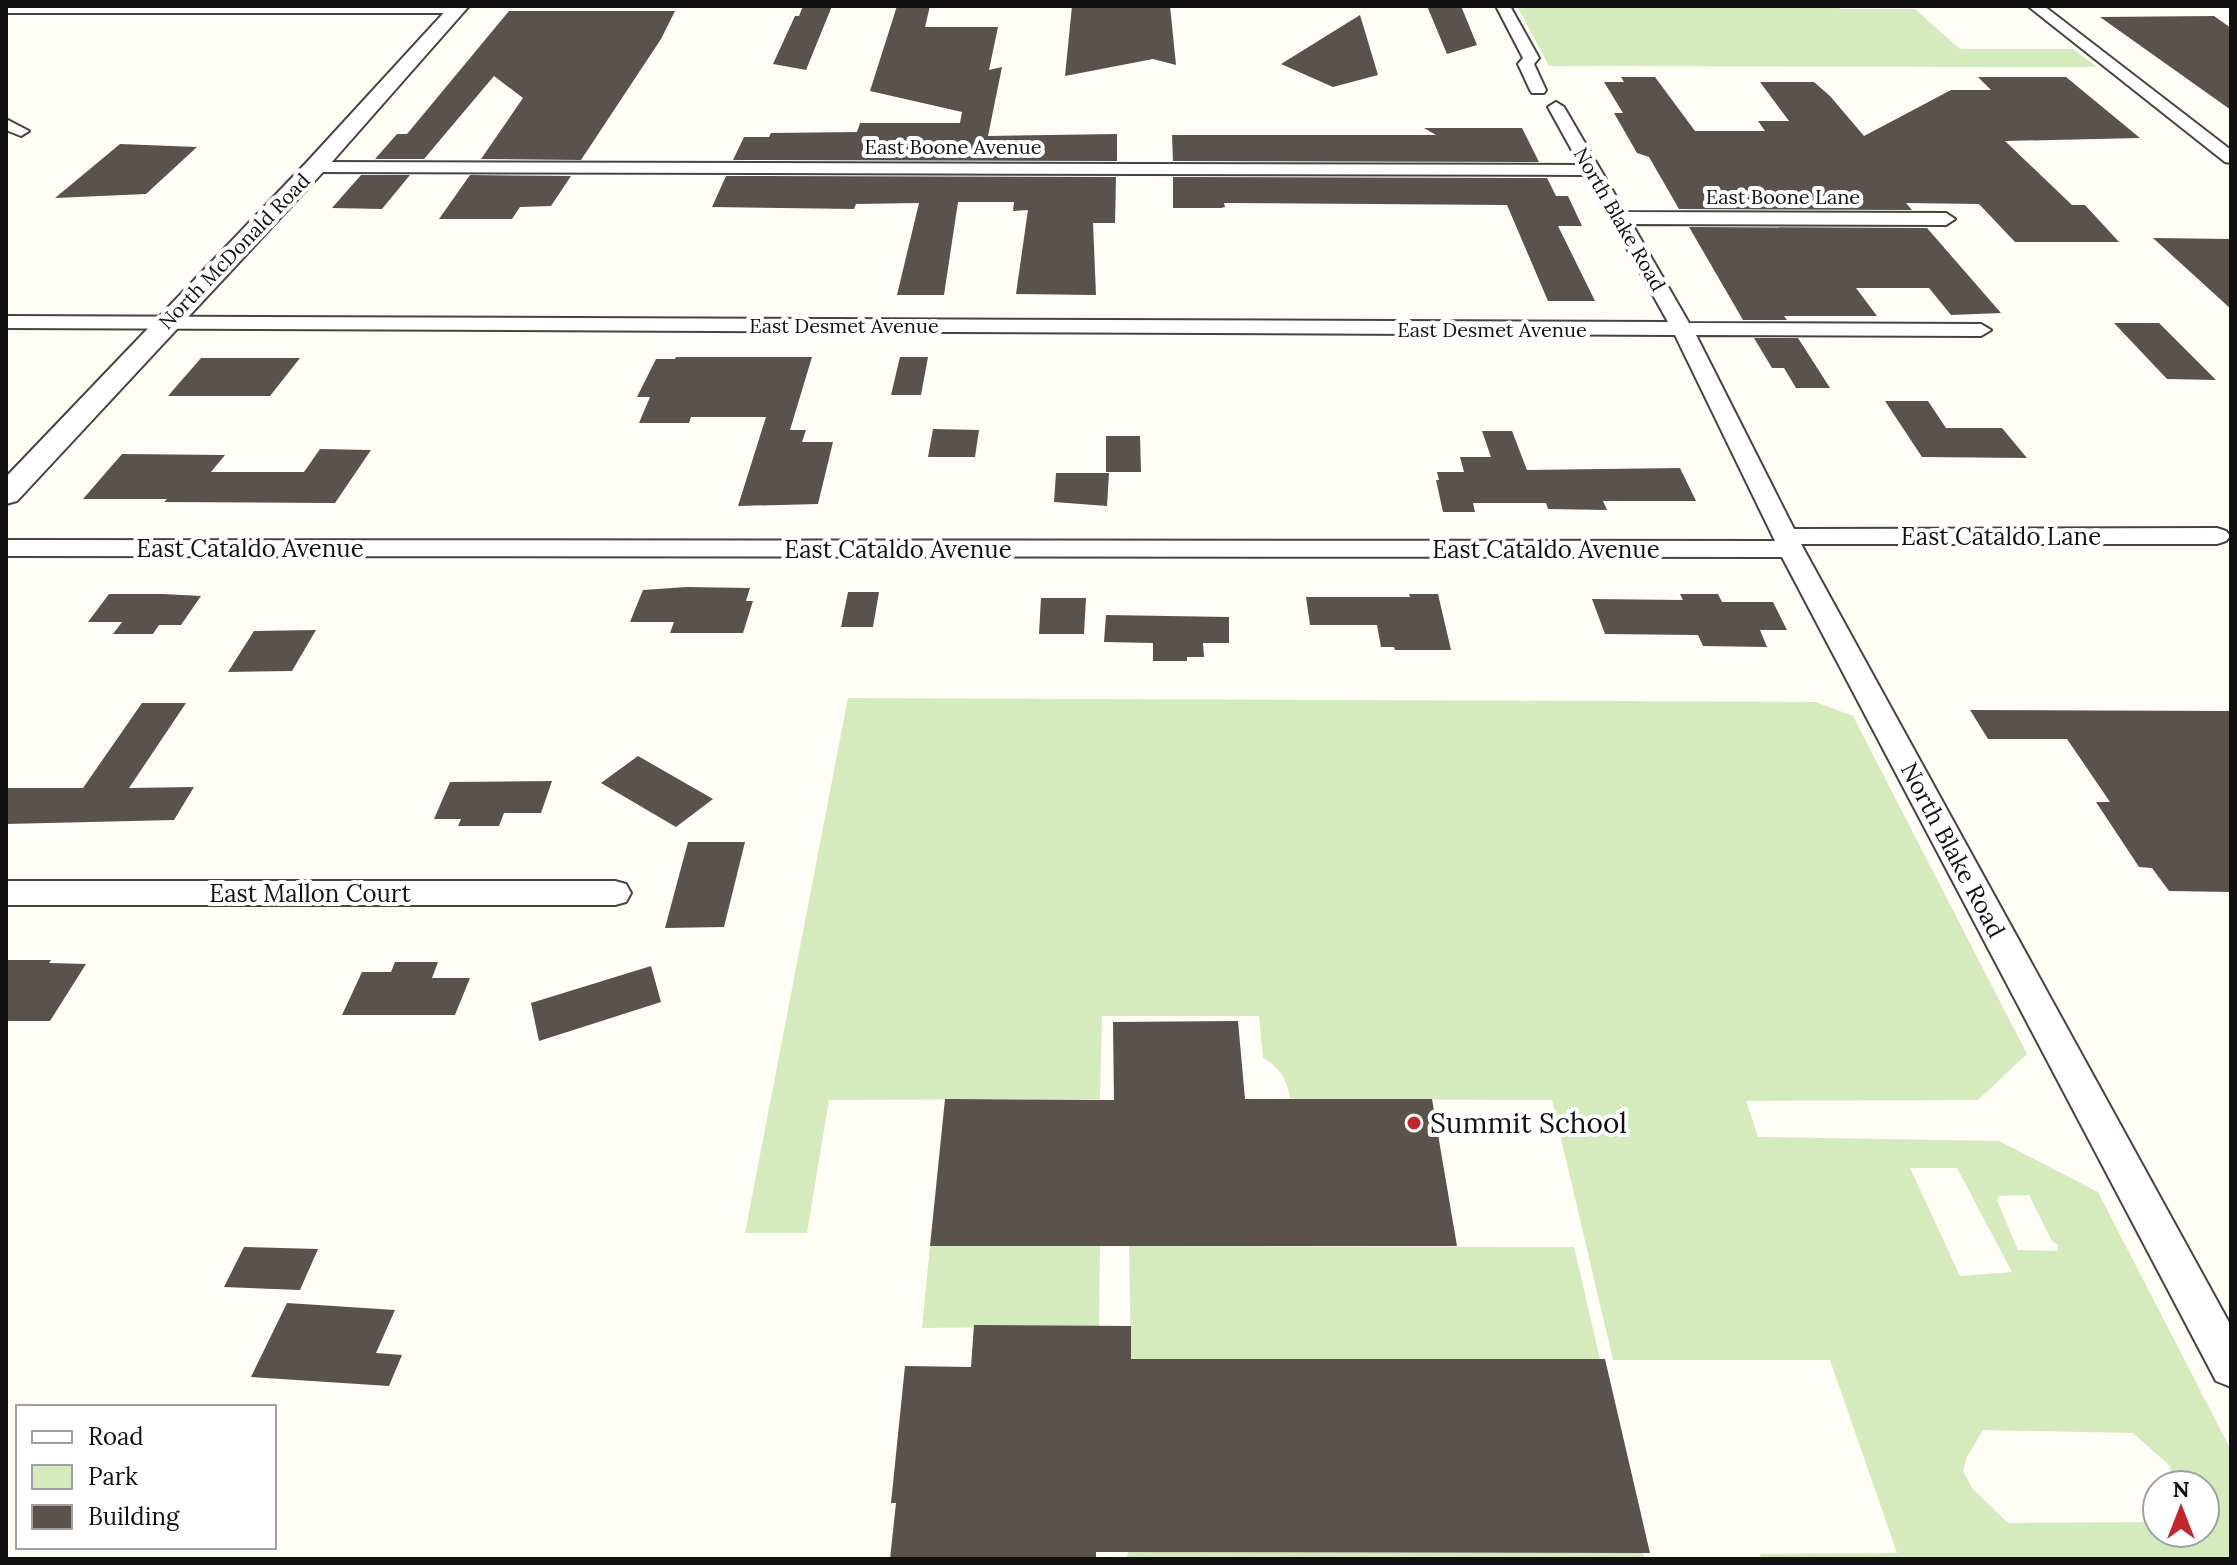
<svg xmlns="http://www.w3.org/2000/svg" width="2237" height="1565" font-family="Lora,serif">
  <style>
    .green { fill: #d5ebbd; fill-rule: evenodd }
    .building { fill: #5a524d }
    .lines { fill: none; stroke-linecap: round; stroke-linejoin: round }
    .minor-casing { stroke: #444; stroke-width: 4 }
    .tertiary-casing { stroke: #444; stroke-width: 4 }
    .minor { fill: #fff; fill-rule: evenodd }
    .tertiary { fill: #fff; fill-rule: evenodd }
    .poi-dot { fill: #c4262e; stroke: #fff; stroke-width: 3 }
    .labels { text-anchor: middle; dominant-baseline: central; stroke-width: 8; stroke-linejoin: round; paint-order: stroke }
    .far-street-label { font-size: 20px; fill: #111; stroke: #fff }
    .street-label { font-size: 24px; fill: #111; stroke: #fff }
    .near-poi-label { font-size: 28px; fill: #111; stroke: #fff; text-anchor: start }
  </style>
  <rect width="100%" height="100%" fill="#fffdf5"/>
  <g class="green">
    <path d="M1517 6H1836L1840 9H1915L1960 49H2073L2097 67 1549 66Z"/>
    <path d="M848 698 1816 702 1853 716 2027 1054 1978 1100 1746 1101 1758 1137 1999 1141 2098 1192 2231 1450V1559H1761L1760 1554 1897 1553 1830 1360H1613L1552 1100 1290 1099C1288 1081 1279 1066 1263 1058L1259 1016H1102L1100 1099 829 1100 807 1233H745ZM1910 1168H1957L2012 1272 1960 1276ZM2029 1195 2052 1241 2058 1245V1251L2018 1250 1997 1200 1999 1196ZM1983 1430 2133 1433 2170 1466 2173 1485H2205V1533H2157V1522L2008 1523 1972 1488 1963 1471 1967 1457Z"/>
    <path d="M930 1246H1100L1099 1326 922 1328Z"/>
    <path d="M1129 1246 1574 1247 1600 1359H1131Z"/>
    <path d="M1128 1552 1643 1553 1645 1559H1127Z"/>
  </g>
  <g class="building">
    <path d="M803 6H832L806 70 773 64 795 16H799Z"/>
    <path d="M897 6H930L925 27H998L989 70 1002 67 988 136 1117 134V161L733 160 744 137H769L771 133 857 132 860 123H960L962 112 870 91Z"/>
    <path d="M1072 6H1170L1176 65 1153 59 1065 76Z"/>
    <path d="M1427 6H1461L1477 45 1447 54Z"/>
    <path d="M509 11H675L661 39 581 160 481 159 523 98 494 76 424 159H375L397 134H407Z"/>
    <path d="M1360 15 1378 75 1333 87 1281 64Z"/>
    <path d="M2214 16 2231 28V110L2100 17Z"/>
    <path d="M1621 77H1655L1695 131H1765L1758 121H1789L1760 82H1814L1830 96 1864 136 1951 90H1991L1978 77H2066L2140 138 2005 141 2072 205H2085L2119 242H2015L1979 204 1906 203 1912 210 1679 209 1649 157 1637 153 1614 113H1623L1604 82H1624Z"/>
    <path d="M1424 128H1522L1539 162 1173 161 1172 135H1436Z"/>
    <path d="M120 144 197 147 146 194 55 198Z"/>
    <path d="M361 175H410L382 209 332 208Z"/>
    <path d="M470 175 571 176 551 206 520 207 512 219H439Z"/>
    <path d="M726 176 1116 177 1115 223H1093L1096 295 1016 294 1028 210 1013 211 1014 202H958L944 295H897L919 203 856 204 854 209 712 207Z"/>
    <path d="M1173 177 1547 178 1556 196H1568L1582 226H1558L1595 301H1548L1507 205 1224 203 1225 207 1221 208H1173Z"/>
    <path d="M1689 227 1927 228 2001 313 1951 315 1929 288H1856L1877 316H1784L1787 320H1743Z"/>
    <path d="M2153 238 2231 239V309Z"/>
    <path d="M2114 323H2159L2216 380 2167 379Z"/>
    <path d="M1754 338H1798L1830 388H1796L1784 368H1772Z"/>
    <path d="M676 357H812L790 430H806L802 442H833L818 504 738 506 766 417H691L689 423H639L650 397H637L656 359H675Z"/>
    <path d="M900 357H928L921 395H891Z"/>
    <path d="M201 358H300L270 396H168Z"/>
    <path d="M1885 401H1928L1946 428H2002L2027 458 1922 457Z"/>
    <path d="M933 429 979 430 975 457H928Z"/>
    <path d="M1482 431H1512L1527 470 1680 468 1696 501H1603L1607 510 1548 509 1546 503H1473L1475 512H1443L1436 480H1439L1437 472H1464L1460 457H1491Z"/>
    <path d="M1106 436H1140L1141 472H1106Z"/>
    <path d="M320 449 371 450 335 503 164 502 167 499H83L122 454 225 455 211 472H304Z"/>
    <path d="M1056 473H1109L1107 506 1054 502Z"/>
    <path d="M686 587 750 588 746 601H753L743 633H670L674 622H630L643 590Z"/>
    <path d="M848 592H879L873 627H841Z"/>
    <path d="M109 594H163L201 596 181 625H159L153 634H113L122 622H88Z"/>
    <path d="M1409 594H1438L1451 650H1395L1394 647H1381L1377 625H1310L1306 597H1410Z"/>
    <path d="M1680 594H1718L1722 602H1773L1787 630H1760L1767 647 1703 646 1698 635 1605 634 1592 599 1683 600Z"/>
    <path d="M1041 598H1086L1084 634H1039Z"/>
    <path d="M1106 615 1229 617V643H1203L1204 657H1187V661H1153V643L1104 642Z"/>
    <path d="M316 630 292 671 228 672 254 631Z"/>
    <path d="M142 703H186L129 788 194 787 174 820 6 824V788H83Z"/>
    <path d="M1970 710 2231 711V892L2169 891 2152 868 2139 867 2096 802H2110L2067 739H1988Z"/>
    <path d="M638 756 713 799 676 827 601 783Z"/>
    <path d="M552 781 541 813H504L499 826H458L461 819H434L450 782Z"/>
    <path d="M688 842H745L724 927 665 928Z"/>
    <path d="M6 960H51L49 963 86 964 50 1021H6Z"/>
    <path d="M395 962H438L432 978H470L455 1015H342L362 972H391Z"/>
    <path d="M651 966 661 1002 539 1041 531 1003Z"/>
    <path d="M1238 1021 1245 1099H1432L1457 1246H930L945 1099 1114 1100 1113 1022Z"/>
    <path d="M244 1247 318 1249 300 1290 224 1287Z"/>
    <path d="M287 1303 395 1310 376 1353 402 1355 389 1386 251 1377Z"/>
    <path d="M974 1325 1131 1326V1359H1605L1650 1553 1096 1552V1559H890L896 1503H891L905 1366 971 1367Z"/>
  </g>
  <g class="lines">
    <defs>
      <g id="minor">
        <path d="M6 6H462L464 9 457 13H6Z"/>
        <path d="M1496 6H1510L1539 58 1534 64 1546 90 1544 93H1532L1530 90 1518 64 1523 58Z"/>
        <path d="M2028 6H2044L2231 150V163L2225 162Z"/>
        <path d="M1556 102 1564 107 1625 212 1946 213 1955 219 1946 225 1632 224 1689 323 1981 324 1991 330 1981 336 1696 335 1794 529 2217 528 2226 531 2230 536 2226 541 2217 544H1801L2231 1326V1387L2216 1381 1782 557 6 556V540L1775 541 1675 335 6 328V316L1668 322 1586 175 315 172 306 167 315 162 1580 165 1548 107Z"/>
        <path d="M6 119 29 131 21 136 6 130Z"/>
        <path d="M6 881H615L626 884 631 893 626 902 615 905H6Z"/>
      </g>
      <path id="tertiary" d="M450 6H469L323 172 17 501 6 504V477L307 162Z"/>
    </defs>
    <use href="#minor" class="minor-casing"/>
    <use href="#tertiary" class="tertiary-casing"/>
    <use href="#minor" class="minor"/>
    <use href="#tertiary" class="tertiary"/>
  </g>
  <circle class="poi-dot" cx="1414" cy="1123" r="8"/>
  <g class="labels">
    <g class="far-street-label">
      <text x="953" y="146">East Boone Avenue</text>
      <text x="1783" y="196">East Boone Lane</text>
      <text transform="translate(1620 219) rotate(60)">North Blake Road</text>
      <text transform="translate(234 251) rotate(-46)">North McDonald Road</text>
      <text x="844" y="325">East Desmet Avenue</text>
      <text x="1492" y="329">East Desmet Avenue</text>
    </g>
    <g class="street-label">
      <text x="2001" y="536">East Cataldo Lane</text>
      <text x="250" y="548">East Cataldo Avenue</text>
      <text x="898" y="549">East Cataldo Avenue</text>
      <text x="1546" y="549">East Cataldo Avenue</text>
      <text transform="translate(1953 850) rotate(62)">North Blake Road</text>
      <text x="310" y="893">East Mallon Court</text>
    </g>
    <g class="near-poi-label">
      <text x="1430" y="1123">Summit School</text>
    </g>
  </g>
  <rect width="2237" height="1565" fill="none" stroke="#111111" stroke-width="16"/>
  <rect x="16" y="1405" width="260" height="144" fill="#ffffff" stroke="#a0a0a0" stroke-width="2"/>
  <rect x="32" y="1431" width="40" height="12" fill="#ffffff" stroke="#a0a0a0" stroke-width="2"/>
  <text x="88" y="1445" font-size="24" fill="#111111">Road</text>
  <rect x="32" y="1465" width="40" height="24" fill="#d5ebbd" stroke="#a0a0a0" stroke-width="2"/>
  <text x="88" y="1485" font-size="24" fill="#111111">Park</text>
  <rect x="32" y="1505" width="40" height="24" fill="#5a524d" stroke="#a0a0a0" stroke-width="2"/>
  <text x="88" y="1525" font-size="24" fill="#111111">Building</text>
  <g transform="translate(2181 1509)"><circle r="38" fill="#ffffff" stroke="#a0a0a0" stroke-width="2"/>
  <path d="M0-6L14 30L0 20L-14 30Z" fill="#c4262e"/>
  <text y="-12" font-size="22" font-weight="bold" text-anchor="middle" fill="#111111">N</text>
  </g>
</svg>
